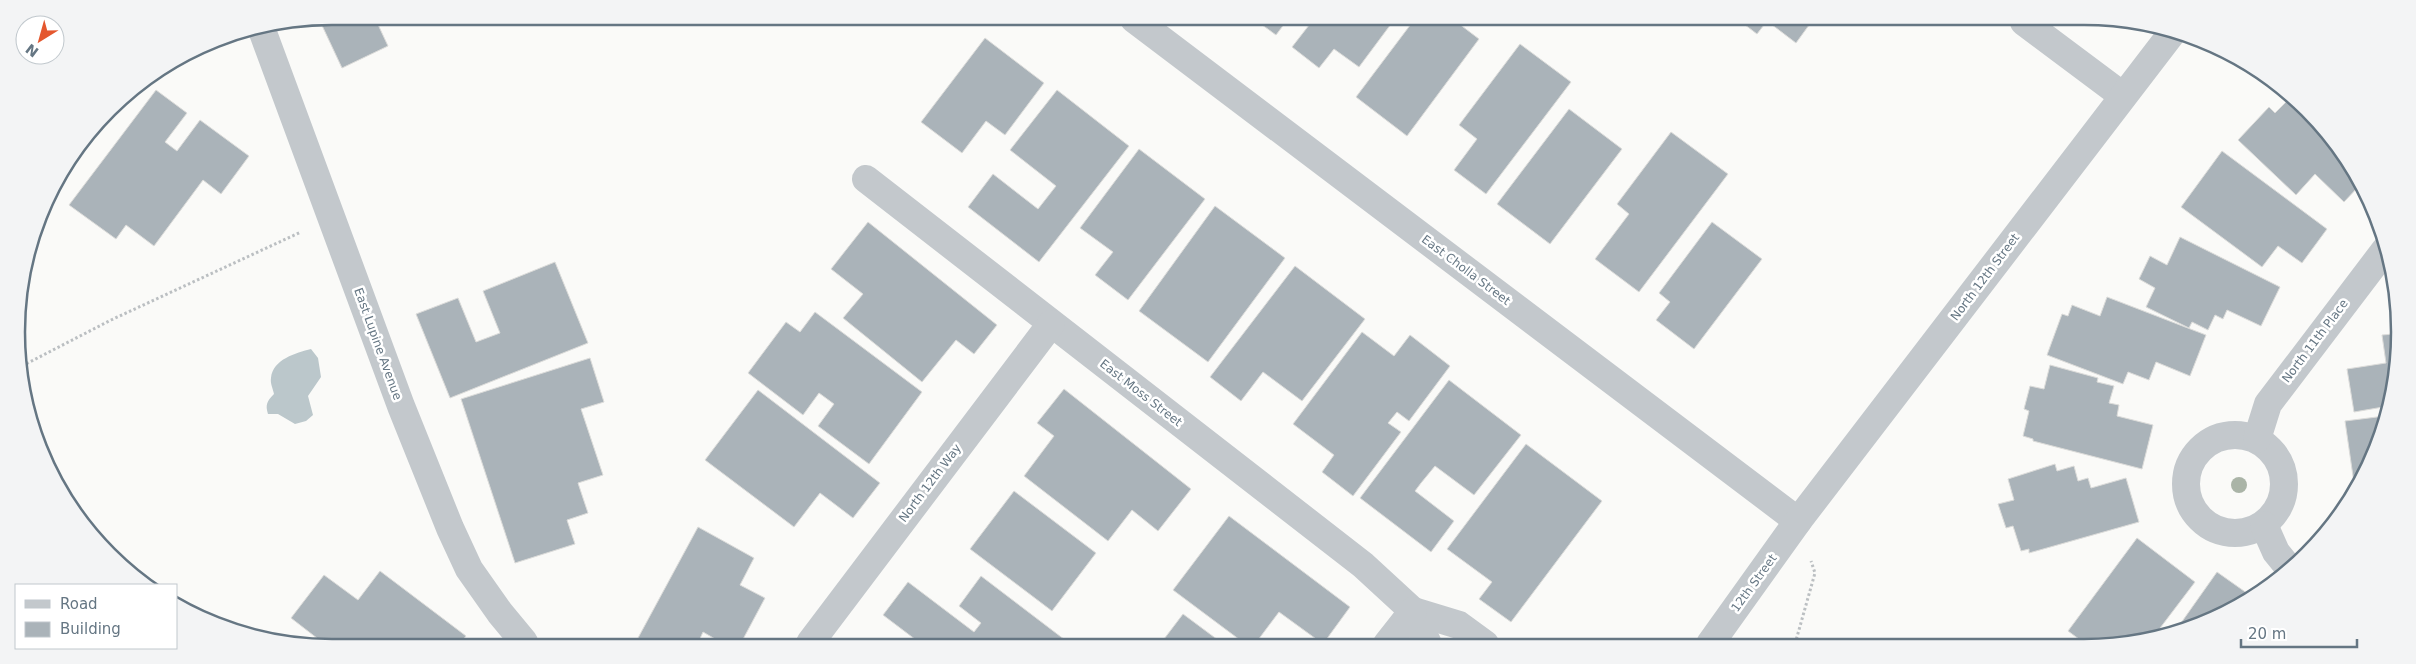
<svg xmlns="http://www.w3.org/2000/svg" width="2416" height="664" font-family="'DejaVu Sans',sans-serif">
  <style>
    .water { fill: #bbc7cb }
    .building { fill: #aab3b9; stroke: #dcdcda }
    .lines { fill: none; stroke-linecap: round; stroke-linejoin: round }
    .path { stroke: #bbbfc2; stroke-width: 3; stroke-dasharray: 2.5 2.5; stroke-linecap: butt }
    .street { stroke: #c3c8cc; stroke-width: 28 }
    .tree { fill: #aab4a7 }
    .labels { text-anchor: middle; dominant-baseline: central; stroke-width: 5; stroke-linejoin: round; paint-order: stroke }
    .street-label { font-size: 12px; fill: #657683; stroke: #fff }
    .rim { fill: none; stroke: #657683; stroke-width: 2.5 }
  </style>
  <rect width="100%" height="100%" fill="#fafaf8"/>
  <path class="water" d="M311 349 318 358 321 377 308 396 313 415 306 421 295 424 278 414H268C265 405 267 401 274 394 273 389 270 383 271 378 273 359 296 353 311 349Z"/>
  <g class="building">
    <path d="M332 16H374L388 46 342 68 319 19Z"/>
    <path d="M1254 19H1288L1276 35Z"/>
    <path d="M1313 20H1394L1359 67 1334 49 1319 68 1292 47Z"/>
    <path d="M1414 20H1454L1479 39 1407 136 1356 97Z"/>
    <path d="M1740 21H1767L1757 34Z"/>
    <path d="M1767 21H1812L1796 43Z"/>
    <path d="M985 38 1044 83 1005 135 986 121 962 153 921 122Z"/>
    <path d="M1520 44 1571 82 1486 194 1454 170 1477 139 1459 125Z"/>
    <path d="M156 90 187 113 165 142 177 151 200 120 249 156 221 194 203 180 154 246 126 225 116 239 69 205Z"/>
    <path d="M1057 90 1129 146 1039 262 968 207 993 174 1038 209 1056 186 1010 150Z"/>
    <path d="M2289 99 2346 156 2359 186 2344 202 2315 174 2296 195 2238 140 2269 107 2275 113Z"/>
    <path d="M1569 109 1622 149 1550 244 1497 204Z"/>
    <path d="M1671 132 1728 174 1639 292 1595 259 1629 214 1617 204Z"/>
    <path d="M1139 149 1205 199 1128 300 1095 275 1113 252 1080 228Z"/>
    <path d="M2222 151 2327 229 2302 263 2278 246 2262 267 2181 207Z"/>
    <path d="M1215 206 1285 258 1208 362 1139 311Z"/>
    <path d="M868 222 997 325 974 354 956 340 922 382 843 318 863 294 831 269Z"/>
    <path d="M1712 222 1762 259 1694 349 1656 320 1670 302 1659 293Z"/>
    <path d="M2180 237 2280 287 2261 326 2227 310 2223 319 2215 315 2208 330 2192 322 2189 328 2146 307 2155 288 2139 279 2150 256 2167 265Z"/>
    <path d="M555 262 588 343 450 398 416 314 458 298 476 342 500 333 483 291Z"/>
    <path d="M1295 266 1365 319 1302 401 1263 372 1241 401 1210 377Z"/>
    <path d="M2107 297 2206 335 2190 376 2156 362 2149 380 2128 372 2123 384 2047 355 2062 314 2068 316 2072 305 2100 316Z"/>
    <path d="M815 312 922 392 869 464 818 426 834 404 819 393 803 415 748 373 786 322 800 332Z"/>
    <path d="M1362 332 1394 356 1410 335 1450 366 1409 421 1397 412 1388 423 1401 432 1353 496 1322 472 1334 455 1293 424Z"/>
    <path d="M2394 334V393L2389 406 2354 412 2347 369 2386 363 2382 335Z"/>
    <path d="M590 358 604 402 581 409 603 475 578 483 588 513 567 520 575 544 515 563 461 399Z"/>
    <path d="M2050 365 2098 378 2097 382 2114 386 2109 403 2119 405 2117 416 2153 425 2142 469 2033 441V439L2023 436 2029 411 2024 409 2030 386 2044 389Z"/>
    <path d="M1449 380 1521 435 1474 495 1435 466 1421 483 1415 491 1454 521 1431 552 1360 498Z"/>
    <path d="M1064 389 1191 489 1158 531 1132 510 1108 541 1024 476 1054 436 1037 423Z"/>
    <path d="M758 390 880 483 853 518 820 493 794 527 705 460Z"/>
    <path d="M2385 416 2358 490H2355L2345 421Z"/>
    <path d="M1526 444 1602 501 1511 622 1479 599 1492 582 1447 549Z"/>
    <path d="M2055 464 2057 471 2074 466 2078 481 2088 478 2091 488 2126 478 2139 522 2029 553V549L2021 551 2013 526 2006 528 1998 504 2014 500 2008 479Z"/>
    <path d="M1014 491 1096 553 1052 611 970 549Z"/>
    <path d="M1229 516 1350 607 1323 644 1279 612 1255 644 1244 643 1173 590Z"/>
    <path d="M698 527 754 558 740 585 765 598 741 643H722L703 632 698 643 646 642 638 638Z"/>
    <path d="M2137 538 2195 582 2154 636 2125 645H2087L2068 631Z"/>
    <path d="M380 571 466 636 461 642H322L291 618 324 575 358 600Z"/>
    <path d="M2217 572 2251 596 2223 615 2176 630Z"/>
    <path d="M981 576 1069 643H920L883 615 908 582 974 632 981 623 959 606Z"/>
    <path d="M1183 614 1222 643H1161Z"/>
  </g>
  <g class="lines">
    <g class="path">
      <path d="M22 366 111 320 301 232"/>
      <path d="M1795 644 1815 573 1811 561"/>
    </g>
    <g class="street">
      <path d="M1134 19 1798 521"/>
      <path d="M2024 22 2123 96"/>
      <path d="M262 30 401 406 450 528 469 569 500 613 524 642"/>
      <path d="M866 179 1363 565 1413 611 1428 644"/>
      <circle cx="2235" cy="484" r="49"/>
      <path d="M2257 439 2268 404 2385 250"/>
      <path d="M2264 525 2276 552 2289 568"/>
      <path d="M1413 611 1459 625 1485 644"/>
      <path d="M810 643 1051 324"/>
      <path d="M1387 644 1413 611"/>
      <path d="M1710 644 1798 521 2172 33"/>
    </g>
  </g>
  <circle class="tree" cx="2239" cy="485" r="8"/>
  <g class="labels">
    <g class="street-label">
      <text transform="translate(1466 270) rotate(37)">East Cholla Street</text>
      <text transform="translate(1985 277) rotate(-53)">North 12th Street</text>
      <text transform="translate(2315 341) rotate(-53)">North 11th Place</text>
      <text transform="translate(378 344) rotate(70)">East Lupine Avenue</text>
      <text transform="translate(1141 393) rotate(38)">East Moss Street</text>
      <text transform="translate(930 483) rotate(-53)">North 12th Way</text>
      <text transform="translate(1754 583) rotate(-54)">12th Street</text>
    </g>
  </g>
  <path d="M0 0H2416V664H0ZM332 25H2084A307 307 0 0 1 2391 332V332A307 307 0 0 1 2084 639H332A307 307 0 0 1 25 332V332A307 307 0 0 1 332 25Z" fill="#f3f4f5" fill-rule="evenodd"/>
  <path class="rim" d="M332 25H2084A307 307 0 0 1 2391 332V332A307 307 0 0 1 2084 639H332A307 307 0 0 1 25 332V332A307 307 0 0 1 332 25Z"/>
  <rect x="15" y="584" width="162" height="65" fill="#ffffff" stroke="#c1c8cd"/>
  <rect x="25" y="600" width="25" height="8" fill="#c3c8cc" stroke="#c1c8cd"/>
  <text x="60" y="609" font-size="15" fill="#657683">Road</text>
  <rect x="25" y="622" width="25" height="15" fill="#aab3b9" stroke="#c1c8cd"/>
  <text x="60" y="634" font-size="15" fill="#657683">Building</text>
  <g transform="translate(40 40) rotate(217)"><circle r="24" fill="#ffffff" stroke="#c1c8cd"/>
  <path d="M0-4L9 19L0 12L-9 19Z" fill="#e4572e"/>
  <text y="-8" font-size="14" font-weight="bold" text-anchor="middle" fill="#657683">N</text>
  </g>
  <path d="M2241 639v8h116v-8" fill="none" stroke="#657683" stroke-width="2.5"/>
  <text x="2248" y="639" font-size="15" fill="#657683" stroke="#ffffff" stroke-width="4" paint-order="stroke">20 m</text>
</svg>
